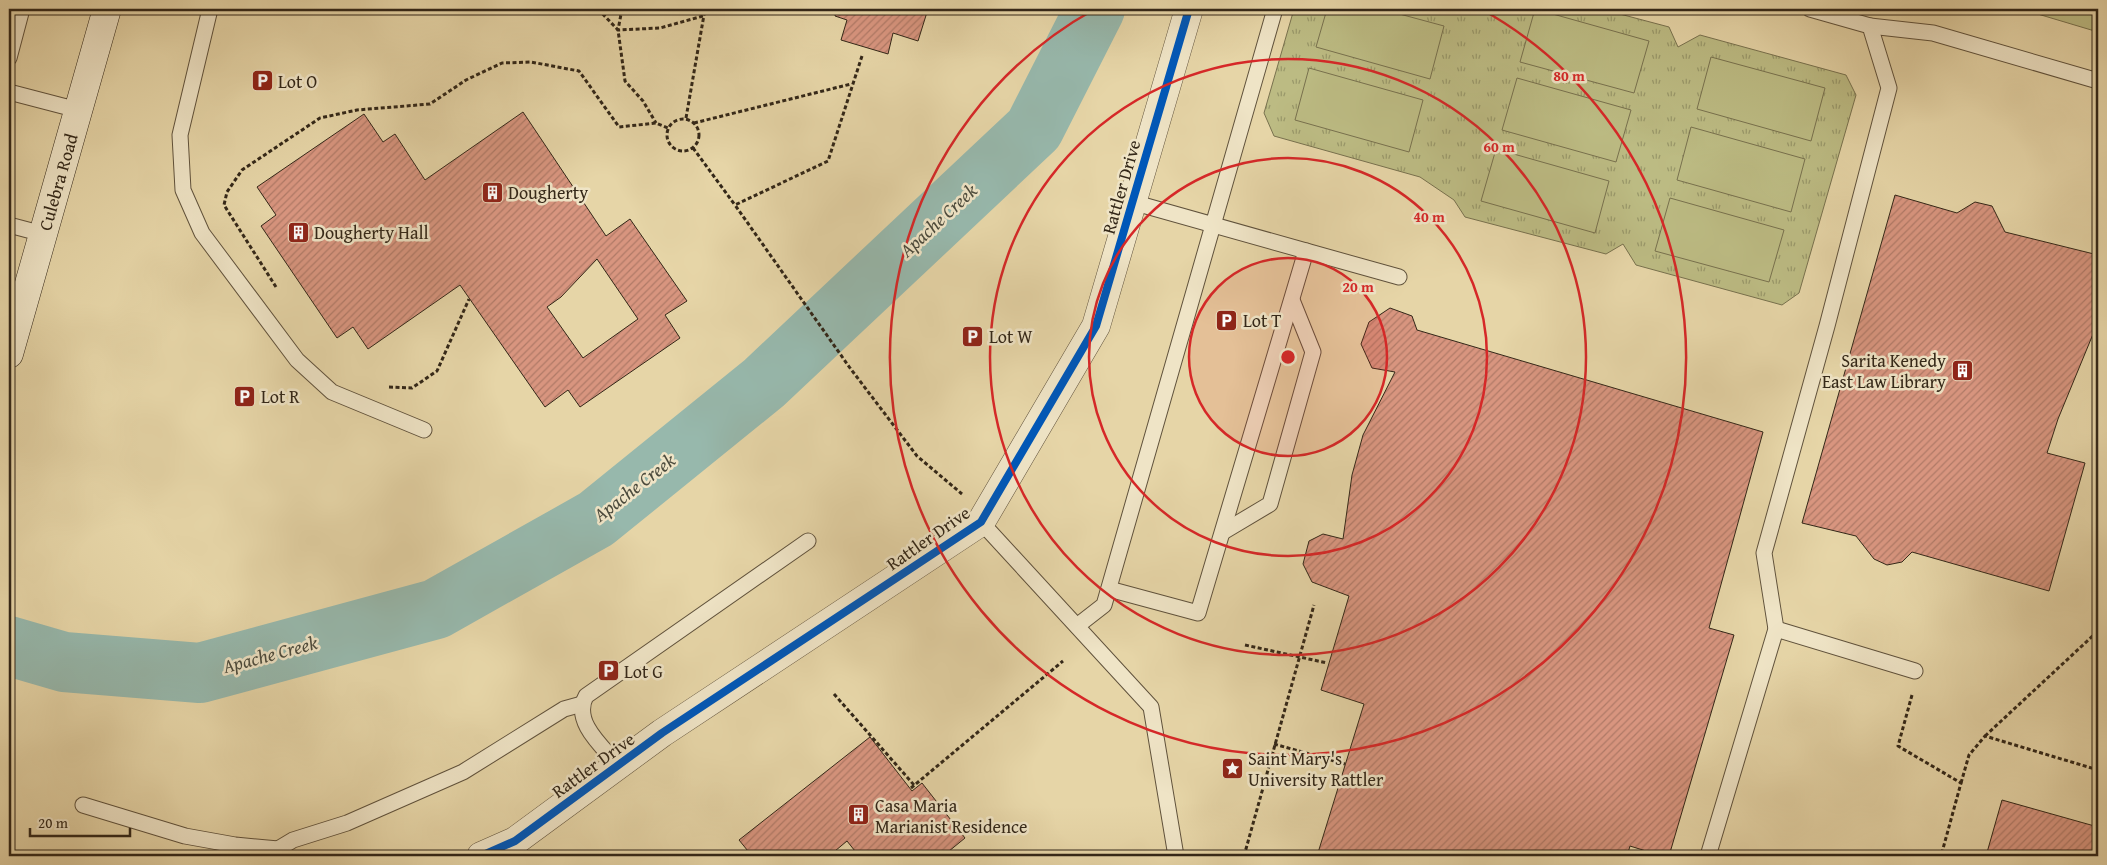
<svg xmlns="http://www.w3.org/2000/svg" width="2107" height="865" font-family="'Gentium Book Plus',serif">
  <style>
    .grass { fill: url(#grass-tufts); stroke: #78714e }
    .pitch { fill: #bcbb83; stroke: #78714e }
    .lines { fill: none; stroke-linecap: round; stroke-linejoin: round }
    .river { stroke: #97b8ac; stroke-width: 60 }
    .building { fill: url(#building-hatch); stroke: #332718; fill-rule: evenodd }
    .lane-casing { stroke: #60523c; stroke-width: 17 }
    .street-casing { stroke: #60523c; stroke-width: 29 }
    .secondary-casing { stroke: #332718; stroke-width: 29 }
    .path { stroke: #332718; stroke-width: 3; stroke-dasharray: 4 2.5; stroke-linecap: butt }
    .lane { stroke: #efe4c6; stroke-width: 15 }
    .street { stroke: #efe4c6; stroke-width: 28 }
    .secondary { stroke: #efe4c6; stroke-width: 28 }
    .cycleway-casing { stroke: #efe4c6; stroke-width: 11 }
    .cycleway { stroke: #0057b8; stroke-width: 8 }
    .ring { fill: none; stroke: #d62828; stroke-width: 2.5 }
    .labels { text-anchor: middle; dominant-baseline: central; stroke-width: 5; stroke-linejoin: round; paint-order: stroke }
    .poi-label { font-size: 18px; fill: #332718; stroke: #efe4c6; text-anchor: start }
    .street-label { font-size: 18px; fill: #332718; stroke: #efe4c6 }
    .water-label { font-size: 19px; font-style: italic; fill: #4c4b3d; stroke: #efe4c6 }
    .centre { fill: #d62828; stroke: #efe4c6; stroke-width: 2.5 }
    .ring-label { font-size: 15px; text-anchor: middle; font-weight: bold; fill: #d62828; stroke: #efe4c6; stroke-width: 5; stroke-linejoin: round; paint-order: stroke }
  </style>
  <defs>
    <pattern id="grass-tufts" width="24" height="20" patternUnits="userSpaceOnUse" patternTransform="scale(1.25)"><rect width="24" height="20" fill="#bcbb83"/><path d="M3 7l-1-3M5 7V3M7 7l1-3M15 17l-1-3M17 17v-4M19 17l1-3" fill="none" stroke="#99986a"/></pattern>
    <pattern id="building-hatch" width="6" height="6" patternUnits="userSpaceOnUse" patternTransform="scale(1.25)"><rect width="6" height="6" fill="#d8957f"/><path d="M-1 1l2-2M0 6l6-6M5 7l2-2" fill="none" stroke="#b07a67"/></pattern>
  </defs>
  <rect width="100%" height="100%" fill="#e6d5a7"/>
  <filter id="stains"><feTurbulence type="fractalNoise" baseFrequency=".004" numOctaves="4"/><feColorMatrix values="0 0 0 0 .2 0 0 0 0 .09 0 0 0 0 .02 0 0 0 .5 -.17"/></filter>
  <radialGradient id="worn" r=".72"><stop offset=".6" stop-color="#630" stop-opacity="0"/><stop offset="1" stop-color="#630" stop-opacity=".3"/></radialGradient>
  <path class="grass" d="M1294 9H1453L1465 12 1476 9H1601L1669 27 1678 47 1700 35 1846 75 1856 95 1799 293 1782 305 1636 265 1623 244 1606 254 1465 217 1454 200 1420 177 1274 136 1264 113Z"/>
  <g class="pitch">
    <path d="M1327 9H1381L1444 26 1430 79 1316 47Z"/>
    <path d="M1535 9 1649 41 1634 93 1520 62Z"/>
    <path d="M2021 9H2098V32Z"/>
    <path d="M1711 57 1825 88 1811 141 1697 109Z"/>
    <path d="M1309 68 1423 100 1409 152 1295 120Z"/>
    <path d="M1517 78 1631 110 1616 162 1502 130Z"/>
    <path d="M1691 127 1805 159 1791 212 1677 180Z"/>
    <path d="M1496 149 1609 181 1595 233 1481 201Z"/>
    <path d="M1670 198 1784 230 1769 282 1655 251Z"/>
  </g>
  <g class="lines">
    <path class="river" d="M9 646 64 662 200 673 436 609 596 519 764 383 1034 129 1095 9"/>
  </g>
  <g class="building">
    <path d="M836 9H928L918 41 893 33 888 54 841 40 847 20 835 16Z"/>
    <path d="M523 112 606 236 630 219 687 301 665 315 680 338 580 407 568 390 545 407 460 285 368 349 353 327 337 338 261 226 276 215 257 187 364 114 383 142 395 134 425 180ZM597 259 638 319 583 358 547 307 561 297Z"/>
    <path d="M1895 195 1957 213 1975 202 1992 206 2005 232 2098 255V322L2058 419 2047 453 2085 463 2049 591 1912 552 1902 562 1887 565 1874 559 1856 536 1802 523Z"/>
    <path d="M1390 308 1412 316 1417 330 1763 432 1709 628 1734 635 1669 856H1662L1630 846 1627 856H1317L1364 704 1321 690 1349 596 1312 582 1303 564 1309 541 1323 534 1343 539 1352 475 1363 435 1395 372 1372 368 1361 344 1369 322Z"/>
    <path d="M870 737 912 791 922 783 965 838 943 856H859L847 841 829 856H752L739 840Z"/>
    <path d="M2002 800 2098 827V856H1986Z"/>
  </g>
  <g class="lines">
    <defs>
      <g id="lane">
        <path d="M210 9 180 135 183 190 202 233 297 360 332 392 424 430"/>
        <path d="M1870 26 1933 33 2098 81"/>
        <path d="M9 58 22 9"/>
        <path d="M9 92 78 110"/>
        <path d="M9 225 43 234"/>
        <path d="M1306 251 1399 277"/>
        <path d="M981 522 1151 707 1176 856"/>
        <path d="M1223 532 1270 504 1313 352 1292 300"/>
        <path d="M1109 589 1198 613 1306 251 1132 202"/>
        <path d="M1077 626 1104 605 1275 9"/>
        <path d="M1776 629 1915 671"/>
        <path d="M618 765C603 747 572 722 586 696L808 541"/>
        <path d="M83 805 185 836 235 845 278 849"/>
        <path d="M278 856V849L293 840 347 823 463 772 564 709 582 704"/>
        <path d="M1708 856 1776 629 1764 553 1827 326 1889 88 1870 26 1810 9"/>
      </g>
      <path id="street" d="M481 856 515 841 662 733 981 522 1096 326 1189 9"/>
      <path id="secondary" d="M9 354 107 9"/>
    </defs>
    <use href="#lane" class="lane-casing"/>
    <use href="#street" class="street-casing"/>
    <use href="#secondary" class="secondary-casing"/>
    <g class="path">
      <path d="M598 9 618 30 625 81 643 101 656 123"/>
      <path d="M622 9 618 30 660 28 703 16"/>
      <path d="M862 56 828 161 735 205 850 368 917 456 962 494"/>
      <path d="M686 118 705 9"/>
      <circle cx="683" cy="135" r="16"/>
      <path d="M694 123 851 84"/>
      <path d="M693 148 735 205"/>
      <path d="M276 287 224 205 227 192 242 170 320 118 357 110 430 104 466 80 502 63 531 62 579 71 619 127 656 123 668 128"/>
      <path d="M389 387 412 388 437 371 469 299"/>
      <path d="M1245 645 1327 663"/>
      <path d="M834 694 914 785"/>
      <path d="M1912 695 1898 746 1961 783 1941 856"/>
      <path d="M1985 736 2098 631"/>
      <path d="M1274 744 1345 764"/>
      <path d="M1961 783 1969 755 1985 736 2098 770"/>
      <path d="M911 788 1063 661"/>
      <path d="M1244 856 1314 605"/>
    </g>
    <use href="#lane" class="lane"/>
    <use href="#street" class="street"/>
    <use href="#secondary" class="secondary"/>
    <defs>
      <path id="cycleway" d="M481 856 515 841 662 733 981 522 1096 326 1189 9"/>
    </defs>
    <use href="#cycleway" class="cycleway-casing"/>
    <use href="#cycleway" class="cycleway"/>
  </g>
  <circle cx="1288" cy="357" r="99" fill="#d62828" fill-opacity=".12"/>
  <g class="ring">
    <circle cx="1288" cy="357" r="99"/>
    <circle cx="1288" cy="357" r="199"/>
    <circle cx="1288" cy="357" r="298"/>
    <path d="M1481 9A398 398 0 1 1 1095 9"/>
  </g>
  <defs>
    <symbol id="parking-square" viewBox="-11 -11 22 22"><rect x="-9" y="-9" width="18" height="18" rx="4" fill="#8f2418" stroke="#efe4c6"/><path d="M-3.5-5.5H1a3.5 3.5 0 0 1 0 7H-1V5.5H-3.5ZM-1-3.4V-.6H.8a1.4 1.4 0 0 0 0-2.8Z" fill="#fff"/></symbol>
    <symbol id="building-square" viewBox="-11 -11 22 22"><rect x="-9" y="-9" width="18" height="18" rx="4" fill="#8f2418" stroke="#efe4c6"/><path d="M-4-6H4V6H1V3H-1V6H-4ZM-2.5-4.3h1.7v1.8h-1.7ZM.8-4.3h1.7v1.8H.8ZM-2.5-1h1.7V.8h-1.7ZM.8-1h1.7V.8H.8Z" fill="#fff"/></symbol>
    <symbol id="sight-square" viewBox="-11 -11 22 22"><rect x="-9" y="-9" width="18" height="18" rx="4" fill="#8f2418" stroke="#efe4c6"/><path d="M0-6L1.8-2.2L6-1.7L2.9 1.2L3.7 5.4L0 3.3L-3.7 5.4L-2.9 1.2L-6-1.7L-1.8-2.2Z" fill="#fff"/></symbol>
  </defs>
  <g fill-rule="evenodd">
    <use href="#parking-square" x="250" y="68" width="25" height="25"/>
    <use href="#building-square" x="480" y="180" width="25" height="25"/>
    <use href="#building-square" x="286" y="220" width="25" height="25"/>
    <use href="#parking-square" x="1214" y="308" width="25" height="25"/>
    <use href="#parking-square" x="960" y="324" width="25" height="25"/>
    <use href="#building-square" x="1950" y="358" width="25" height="25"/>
    <use href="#parking-square" x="232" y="384" width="25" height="25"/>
    <use href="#parking-square" x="596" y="658" width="25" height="25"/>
    <use href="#sight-square" x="1220" y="756" width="25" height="25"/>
    <use href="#building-square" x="846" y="802" width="25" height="25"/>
  </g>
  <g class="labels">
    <g class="poi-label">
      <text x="278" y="81">Lot O</text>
      <text x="508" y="192">Dougherty</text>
      <text x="314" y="232">Dougherty Hall</text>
      <text x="1243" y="320">Lot T</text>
      <text x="989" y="336">Lot W</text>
      <text x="1946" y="360" text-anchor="end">Sarita Kenedy<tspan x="1946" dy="21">East Law Library</tspan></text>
      <text x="261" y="396">Lot R</text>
      <text x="624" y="671">Lot G</text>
      <text x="1248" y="758">Saint Mary's<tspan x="1248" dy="21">University Rattler</tspan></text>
      <text x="875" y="805">Casa Maria<tspan x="875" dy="21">Marianist Residence</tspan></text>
    </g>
    <g class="street-label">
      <text transform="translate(58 182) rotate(-74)">Culebra Road</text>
      <text transform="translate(1121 187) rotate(-74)">Rattler Drive</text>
      <text transform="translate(928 538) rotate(-35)">Rattler Drive</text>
      <text transform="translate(593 765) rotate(-36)">Rattler Drive</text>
    </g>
    <g class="water-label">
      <text transform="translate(938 220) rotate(-43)">Apache Creek</text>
      <text transform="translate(634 487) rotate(-38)">Apache Creek</text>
      <text transform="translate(270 654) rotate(-15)">Apache Creek</text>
    </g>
  </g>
  <circle cx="1288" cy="357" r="8" class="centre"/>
  <g class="ring-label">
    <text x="1569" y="81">80 m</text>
    <text x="1499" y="152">60 m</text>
    <text x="1429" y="222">40 m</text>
    <text x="1358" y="292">20 m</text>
  </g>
  <rect width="2107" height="865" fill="none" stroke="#e6d5a7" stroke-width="30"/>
  <rect x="10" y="10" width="2087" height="845" fill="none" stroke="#332718" stroke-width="2.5"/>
  <rect x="15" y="15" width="2077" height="835" fill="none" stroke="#332718"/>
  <path d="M30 828v8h100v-8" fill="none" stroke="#332718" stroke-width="2.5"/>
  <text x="38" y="828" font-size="15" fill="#332718" stroke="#efe4c6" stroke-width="4" paint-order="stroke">20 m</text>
  <rect width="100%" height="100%" filter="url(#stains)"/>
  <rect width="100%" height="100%" fill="url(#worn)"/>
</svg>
